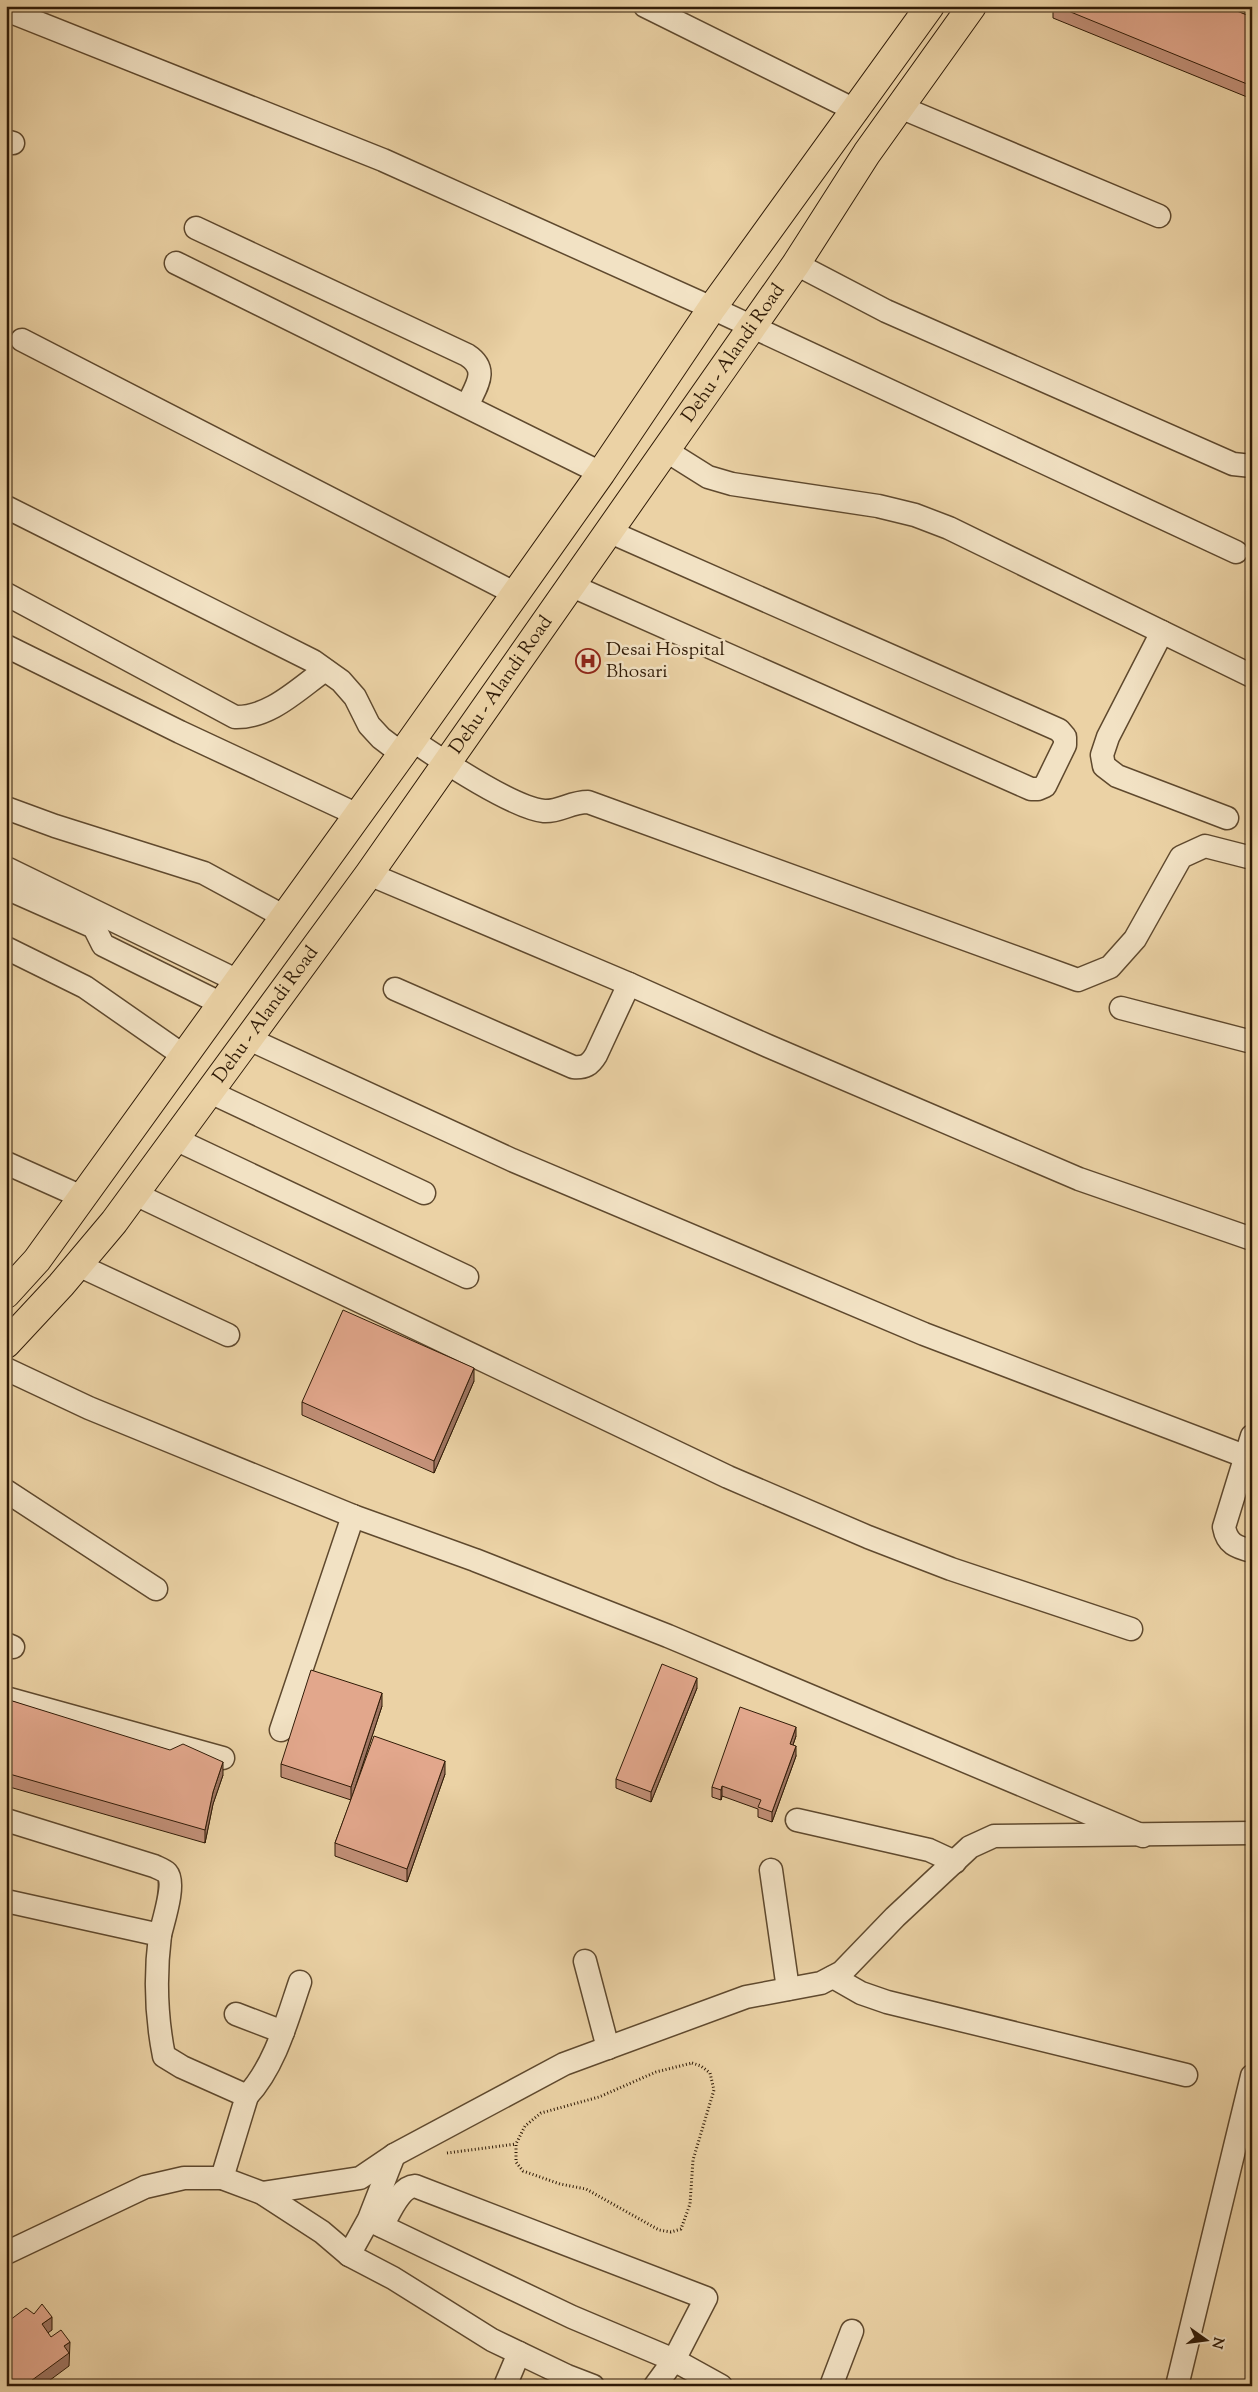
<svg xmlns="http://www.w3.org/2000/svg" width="1258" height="2392" font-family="'Sorts Mill Goudy',serif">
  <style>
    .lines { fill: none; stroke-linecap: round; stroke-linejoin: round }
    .minor-casing { stroke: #5f492e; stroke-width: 25 }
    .major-casing { stroke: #301b07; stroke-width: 30 }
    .path { stroke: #301b07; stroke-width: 3; stroke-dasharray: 1 2.5; stroke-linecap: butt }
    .minor { stroke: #f2e2c4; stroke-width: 22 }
    .major { stroke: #ebd2a5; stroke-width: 28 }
    .wall { fill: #c29078; stroke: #301b07 }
    .shaded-wall { fill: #9e7562; stroke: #301b07 }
    .building { fill: #e2a78c; stroke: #301b07 }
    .labels { text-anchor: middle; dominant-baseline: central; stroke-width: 5; stroke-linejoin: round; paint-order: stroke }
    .street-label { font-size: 19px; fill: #301b07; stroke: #f2e2c4 }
    .poi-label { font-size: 19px; fill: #301b07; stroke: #f2e2c4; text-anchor: start }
  </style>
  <rect width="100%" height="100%" fill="#ebd2a5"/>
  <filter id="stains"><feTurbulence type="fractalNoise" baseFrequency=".004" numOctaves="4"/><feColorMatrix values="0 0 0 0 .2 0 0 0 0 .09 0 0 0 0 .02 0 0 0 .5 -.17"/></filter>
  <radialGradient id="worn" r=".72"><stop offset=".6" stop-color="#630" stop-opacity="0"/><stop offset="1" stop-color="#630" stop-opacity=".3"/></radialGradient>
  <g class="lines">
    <defs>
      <g id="minor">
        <path d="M645 6 857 111"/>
        <path d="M1232 6 1252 15"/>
        <path d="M6 10 383 160 712 308 1236 552"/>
        <path d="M900 107 1159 216"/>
        <path d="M6 141 13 143"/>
        <path d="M196 228 467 355C490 370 476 386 467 406"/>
        <path d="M176 263 601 473"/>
        <path d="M796 264 886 311 1233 464 1252 466"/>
        <path d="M22 340 516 594"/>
        <path d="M665 450 708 477 732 484 878 506 915 515 949 528 1252 676"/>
        <path d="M6 507 313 661 341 681 355 697 369 725 381 738 402 754"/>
        <path d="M570 585 1031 789H1038L1045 786 1065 745V737L1059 730 608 531"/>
        <path d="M6 594 235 717C270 718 298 689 325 670"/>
        <path d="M1162 632 1108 737 1102 755 1104 766 1117 776 1227 818"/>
        <path d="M6 646 180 732 358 815"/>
        <path d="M412 740C440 759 513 808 544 811 560 812 570 802 588 802L1078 980 1110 967 1135 939 1181 857 1205 846 1252 858"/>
        <path d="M6 808 55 826 204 873 285 917"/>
        <path d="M8 869 238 981"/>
        <path d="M369 874 629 984 768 1046 1079 1179 1252 1239"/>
        <path d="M6 888 94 927 103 945 222 1004"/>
        <path d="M6 948 85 987 184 1056"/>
        <path d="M395 989 573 1067C585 1068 590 1065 596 1055L629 984"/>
        <path d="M1121 1008 1252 1042"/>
        <path d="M249 1039 512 1160 924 1334 1247 1457"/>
        <path d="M210 1092 424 1193"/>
        <path d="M175 1139 467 1277"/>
        <path d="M6 1163 82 1197"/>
        <path d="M135 1194 728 1477 868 1537 951 1569 1131 1629"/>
        <path d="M78 1265 228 1335"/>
        <path d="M6 1369 89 1408 353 1516 475 1560 668 1636 1143 1836"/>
        <path d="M1252 1436 1224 1527C1227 1544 1236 1547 1252 1551"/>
        <path d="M6 1491 156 1589"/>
        <path d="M6 1644 13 1647"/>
        <path d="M6 1698 223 1758"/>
        <path d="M281 1730 353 1516"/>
        <path d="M6 1820 154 1866C158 1868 164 1870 167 1873 176 1883 163 1922 160 1935"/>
        <path d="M797 1820 929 1850 955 1862"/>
        <path d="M771 1870 788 1989"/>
        <path d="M6 1901 160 1935C155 1975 156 2016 164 2056L182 2067 247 2096 222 2178"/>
        <path d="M585 1961 608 2048"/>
        <path d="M833 1977 861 1993 887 2002 1186 2075"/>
        <path d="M236 2014 283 2032"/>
        <path d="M247 2096C275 2066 287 2020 300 1982"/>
        <path d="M262 2193 360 2178 394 2155 564 2064 746 1997 821 1983 842 1972 895 1917 970 1847 994 1836 1252 1833"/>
        <path d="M369 2220 572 2317 674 2360 721 2386"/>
        <path d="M382 2226C390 2213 399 2187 415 2186L706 2298 674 2360 655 2386"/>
        <path d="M6 2253 145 2187 184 2178H222L262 2193 322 2232 349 2255 393 2278 492 2340 567 2376 593 2386"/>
        <path d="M349 2255 369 2219 394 2155"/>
        <path d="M505 2386 519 2353"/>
        <path d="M831 2386 852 2331"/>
        <path d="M1177 2386 1252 2076"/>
      </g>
      <g id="major">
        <path d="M6 1294 37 1260 402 754 601 473 712 308 930 6"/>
        <path id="s1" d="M6 1344 61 1285 114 1222 369 874 796 264 867 153 972 6"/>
      </g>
    </defs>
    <use href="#minor" class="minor-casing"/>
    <use href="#major" class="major-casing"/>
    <g class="path">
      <path d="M692 2063 701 2066 710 2073 714 2090 693 2160 690 2204 681 2229 671 2232 659 2230 586 2189 560 2184 523 2171 516 2162V2144L525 2126 541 2113 599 2097 656 2072Z"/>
      <path d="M447 2153 516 2144"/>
    </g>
    <use href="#minor" class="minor"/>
    <use href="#major" class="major"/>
  </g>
  <g class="wall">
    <path d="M1053 6H1224L1252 17V99L1053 18Z"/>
    <path d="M474 1381 434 1473 302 1415V1402Z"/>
    <path d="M697 1688 651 1802 616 1788V1779Z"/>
    <path d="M6 1699 223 1775 213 1804 205 1843 6 1786Z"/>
    <path d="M382 1706 353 1794 445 1774 407 1882 335 1856V1843L351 1800 281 1777V1764Z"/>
    <path d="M796 1736 793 1745 796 1756 772 1822 758 1817V1809L722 1796 721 1800 712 1797V1787Z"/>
  </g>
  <g class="shaded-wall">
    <path d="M474 1368V1381L434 1473V1461Z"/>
    <path d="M697 1678V1688L651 1802V1792Z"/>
    <path d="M382 1693V1706L351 1800V1787Z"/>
    <path d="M796 1727V1736L790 1753V1744Z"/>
    <path d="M796 1746V1756L772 1822V1812Z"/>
    <path d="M445 1761V1774L407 1882V1869Z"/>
    <path d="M223 1762V1775L213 1804 205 1843V1830L213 1792Z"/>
    <path d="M722 1786V1796L721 1800V1790Z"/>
    <path d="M52 2317V2330L42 2337V2324Z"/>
    <path d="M70 2342 69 2366 42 2386H24L64 2346Z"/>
  </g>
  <g class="building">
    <path d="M1056 6H1224L1252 17V86Z"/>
    <path d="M343 1310 474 1368 434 1461 302 1402Z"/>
    <path d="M662 1664 697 1678 651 1792 616 1779Z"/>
    <path d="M311 1670 382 1693 351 1787 281 1764Z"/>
    <path d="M6 1699 170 1750 183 1744 223 1762 213 1792 205 1830 6 1773Z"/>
    <path d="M740 1707 796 1727 790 1744 796 1746 772 1812 758 1807 761 1800 722 1786 721 1790 712 1787Z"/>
    <path d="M374 1736 445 1761 407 1869 335 1843Z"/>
    <path d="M42 2304 52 2317 42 2324 51 2337 61 2330 70 2342 64 2346 69 2353 24 2386H6V2323L26 2308 34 2314Z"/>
  </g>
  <defs>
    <symbol id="hospital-ring" viewBox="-11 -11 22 22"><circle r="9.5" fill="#f2e2c4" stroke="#8f2418" stroke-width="1.5"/><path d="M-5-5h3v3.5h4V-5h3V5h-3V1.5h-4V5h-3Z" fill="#8f2418"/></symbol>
  </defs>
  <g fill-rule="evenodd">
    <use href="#hospital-ring" x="574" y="647" width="28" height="28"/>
  </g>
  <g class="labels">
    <g class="street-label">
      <text stroke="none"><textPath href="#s1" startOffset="1230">Dehu - Alandi Road</textPath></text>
      <text stroke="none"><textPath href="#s1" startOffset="825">Dehu - Alandi Road</textPath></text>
      <text stroke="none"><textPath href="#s1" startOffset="420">Dehu - Alandi Road</textPath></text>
    </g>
    <g class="poi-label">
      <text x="606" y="650">Desai Hospital<tspan x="606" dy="22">Bhosari</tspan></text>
    </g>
  </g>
  <rect width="1258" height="2392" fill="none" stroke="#ebd2a5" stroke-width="25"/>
  <rect x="8" y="8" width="1243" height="2377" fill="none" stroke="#301b07" stroke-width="2.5"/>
  <rect x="12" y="12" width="1233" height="2367" fill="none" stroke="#301b07"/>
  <g transform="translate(1206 2340) rotate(104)" stroke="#f2e2c4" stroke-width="4" paint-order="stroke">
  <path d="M0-4L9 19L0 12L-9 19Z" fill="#301b07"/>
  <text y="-8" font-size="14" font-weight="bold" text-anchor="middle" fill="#301b07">N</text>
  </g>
  <rect width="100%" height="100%" filter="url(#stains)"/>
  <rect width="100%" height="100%" fill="url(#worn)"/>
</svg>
